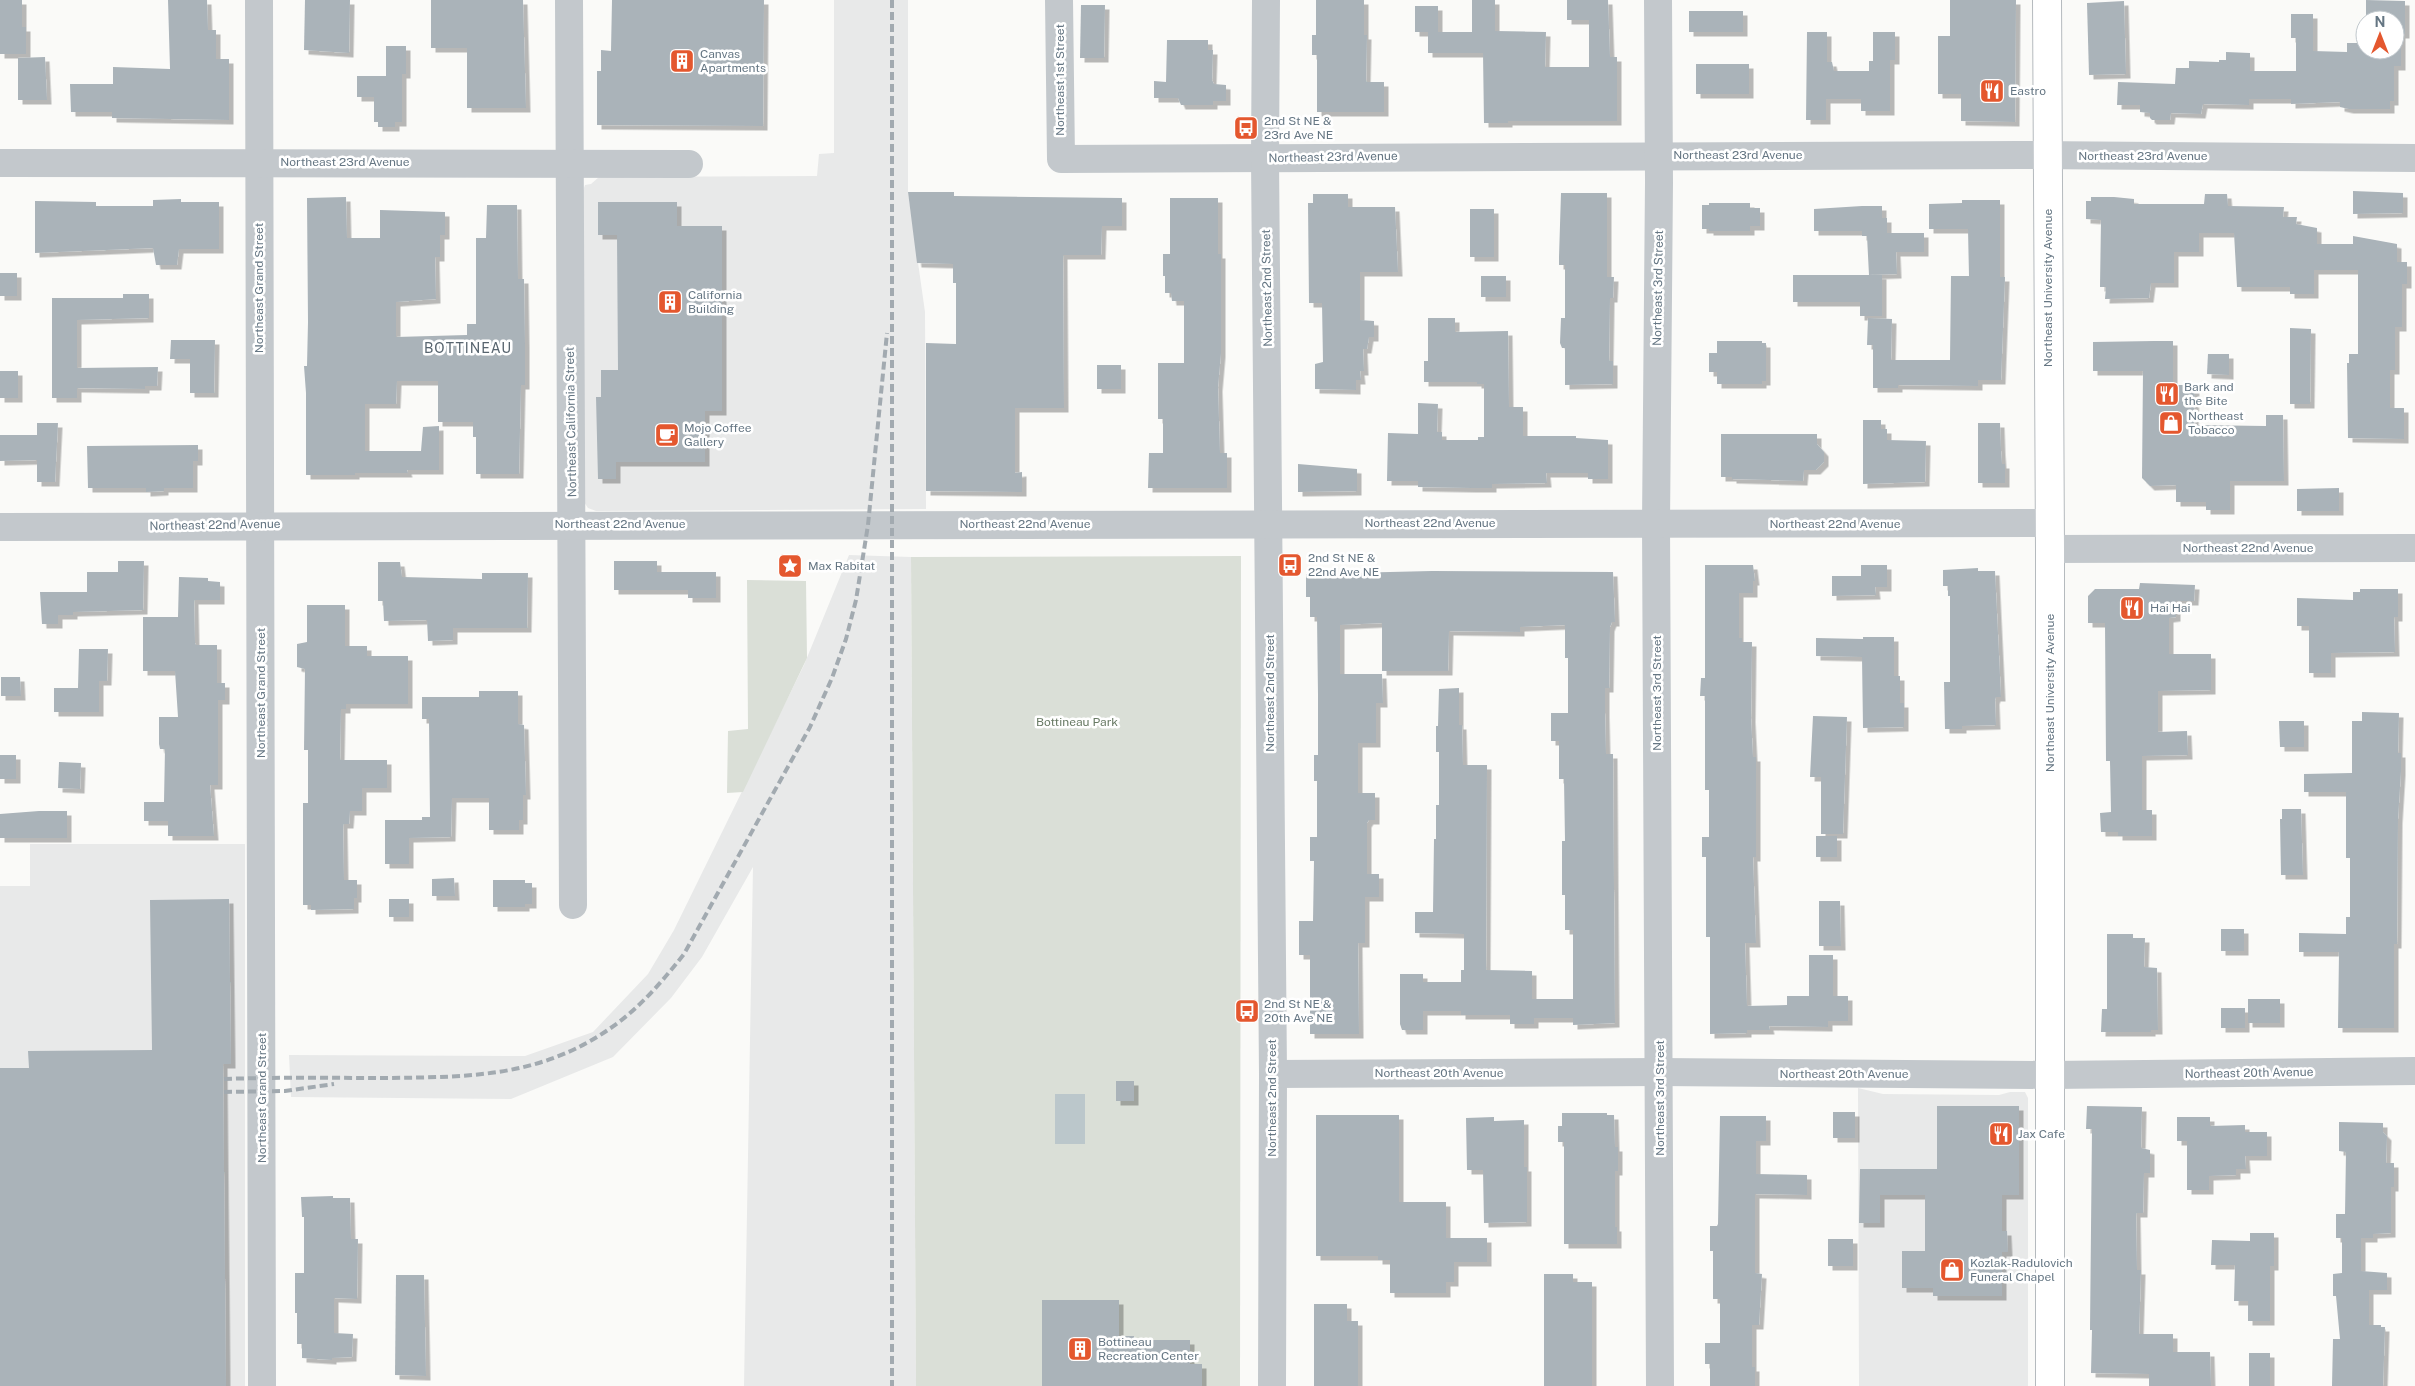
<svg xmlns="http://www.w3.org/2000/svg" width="2415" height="1386" font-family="'Public Sans',sans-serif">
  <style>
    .built { fill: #e8e9e9 }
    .green { fill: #dadfd7 }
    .water { fill: #bbc7cb }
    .building { fill: #aab3b9; filter: url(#shadow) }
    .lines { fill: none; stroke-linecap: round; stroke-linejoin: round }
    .major-casing { stroke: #b5babe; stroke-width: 30 }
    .minor { stroke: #c3c8cc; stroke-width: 28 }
    .major { stroke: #fff; stroke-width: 28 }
    .rail { stroke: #a2aab0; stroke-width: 4; stroke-dasharray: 8 4; stroke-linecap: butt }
    .labels { text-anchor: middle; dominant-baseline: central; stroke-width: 5; stroke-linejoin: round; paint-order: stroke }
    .poi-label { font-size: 12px; fill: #657683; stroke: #fff; text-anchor: start }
    .street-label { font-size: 12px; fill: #657683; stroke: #fff }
    .park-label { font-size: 12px; fill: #687a64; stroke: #fff }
    .neighbourhood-label { font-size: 14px; letter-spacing: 1px; fill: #57646e; stroke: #fff }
  </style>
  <defs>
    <filter id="shadow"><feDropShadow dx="4.5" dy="4.5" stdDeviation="0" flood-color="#0004"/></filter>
  </defs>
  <rect width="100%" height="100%" fill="#fafaf8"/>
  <g class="built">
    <path d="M834 0H908V192L925 312 926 509 596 511 588 508 582 499 583 191 585 185 591 184 599 177 817 176 819 154 834 153Z"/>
    <path d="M849 555 911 557 916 1386H744L753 867 702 957 671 998 613 1057 511 1099 291 1097 289 1055 525 1056 593 1032 648 974 674 930 804 665Z"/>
    <path d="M30 844H245V1386H0V886H30Z"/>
    <path d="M1858 1088 1883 1094 1999 1095 2010 1092H2025L2028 1098V1386H1859Z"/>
  </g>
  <g class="green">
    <path d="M1241 556 1240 1386H916L911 557Z"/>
    <path d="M747 580 806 581 807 658 743 792 727 793 728 731 748 729Z"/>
  </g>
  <rect class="water" x="1055" y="1094" width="30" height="50"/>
  <g class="building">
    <path d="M0 0H22V27H26V54H0Z"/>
    <path d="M168 0H207L208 30H216V59H229V120L112 118V112H71L70 84H113V67L170 69Z"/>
    <path d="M305 0H350L349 53 304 50Z"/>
    <path d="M431 0H523L526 108H467V48H431Z"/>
    <path d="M612 0H764L763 126 597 125V71H601V50L611 51Z"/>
    <path d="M1316 0H1364V35H1367L1366 82H1384V112H1317V55H1312V35H1316Z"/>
    <path d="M1472 0H1495V31L1546 32 1545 67H1589V20H1567V0H1608L1610 57H1617V121H1508V123H1484L1483 53H1428V32H1472Z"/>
    <path d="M1950 0H2016L2015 122 1961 121V94H1938V36H1950Z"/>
    <path d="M2366 0 2405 1V34H2401V66H2394V101H2390V109H2349L2340 107V102L2291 104V99H2249V105L2203 104 2201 114 2171 113 2170 120H2152L2150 118V113L2140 112V105H2117L2118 82 2175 84 2176 68H2189V61L2219 62V60H2226V52L2250 53V71H2296V38H2291V14H2313V51L2347 52V43H2365V50H2395V20H2366Z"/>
    <path d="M2124 1 2126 74 2089 75 2087 3Z"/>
    <path d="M1081 5H1105L1104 58H1080Z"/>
    <rect x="1415" y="6" width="23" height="26"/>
    <rect x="1689" y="11" width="54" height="21"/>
    <path d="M1807 32H1827V62H1832L1834 71H1869V61H1873V32H1895V60H1890V111H1861V99H1826V120H1806Z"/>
    <path d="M1167 40H1208V50H1213L1212 80 1214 84 1226 85V101H1213V105H1181L1178 98H1154V81L1166 82Z"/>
    <path d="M386 46H406V74H402V122H395V127H378V122H374V97H357V76H386Z"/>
    <path d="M45 57 47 100H18V58Z"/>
    <rect x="1696" y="64" width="53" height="30"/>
    <path d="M2353 191 2403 193V213L2353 214Z"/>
    <path d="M908 192H954V196L1122 198V226H1102L1101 255H1063L1064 408H1015V473L1022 472V492L926 491V343L956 344V283H953V264L917 263Z"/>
    <path d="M1561 193H1607V277H1614L1613 298H1610L1609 361H1613V384L1565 385V348H1562L1560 343 1561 318H1565V265H1559V257Z"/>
    <path d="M1313 194H1348V207H1395L1398 272H1360V320L1374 321V337H1369L1367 349H1363L1364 371H1360L1361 380H1356V390L1315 389V364L1323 362 1322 303H1309L1308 203H1313Z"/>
    <path d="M2205 194H2227L2228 206 2284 207 2283 217H2297L2296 224 2317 228V244H2353V236L2397 244V262H2407V284H2402V327H2395V370H2390V408H2404V439L2348 438 2347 363H2349V354H2358V270H2314V294H2290V287H2237L2234 233H2199V252H2174V283H2151L2149 298 2105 299 2106 287H2100L2101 220 2086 219V201H2091V197H2114L2134 199V204H2204Z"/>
    <path d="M346 197 347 238H380V210L445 212V235H440V257H435L436 299 396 302V337L467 335V324H476V238H486L487 205H517L518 279H524L525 344V385H521L519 474H476V437H473V422H438V381H397L396 404H365V451H421L423 427 439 426V470H407L408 473H355V475H306V393L304 366H307L308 322 307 198Z"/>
    <path d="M1170 198H1218V254H1221V353L1218 387 1220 453H1227V488H1148L1149 453H1163V419H1158V363H1184V301H1172L1171 293H1165V276H1163V254H1170Z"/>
    <path d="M181 199V202H219V249H179L177 265H156L153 248 35 253V201L96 202V206H153V200Z"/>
    <path d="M1962 200H2000V277H2005L2001 380H1978V386L1898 385V388H1873V345H1867L1868 318 1892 319 1891 360H1950L1951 276H1969L1968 229H1929V204L1962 203Z"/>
    <path d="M598 202H677V226H722V411H705V462H616V479H598L596 397H601V370H618L617 235H598Z"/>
    <path d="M1709 203H1750V208H1760V226H1750V231H1709V229H1702V205H1709Z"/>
    <path d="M1862 206H1882V218H1887V233H1924V252H1896L1897 274 1869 275 1867 236H1862V231H1814V209Z"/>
    <rect x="1470" y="209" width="24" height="48"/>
    <rect x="0" y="273" width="17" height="23"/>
    <path d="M1793 275H1882V316H1860V302H1793Z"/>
    <rect x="1481" y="276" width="25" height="21"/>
    <path d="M123 294H149V318L77 320V368L158 367 157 386H145V389L77 388V398H52V298H123Z"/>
    <path d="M1428 318H1455V332L1508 331 1509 407H1523V436H1576V438L1608 440V479H1588V473H1546L1547 483 1492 484V488H1471L1418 487V481H1387L1388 433 1418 434V403L1438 404 1437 432H1442V440H1478V437H1484V384H1477V382H1424V361H1428Z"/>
    <path d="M2290 328 2311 329 2310 404H2290Z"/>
    <path d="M171 340H215L214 393H190V359H170Z"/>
    <path d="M1717 341H1762V343H1766V381H1762V384H1717V372H1709V353H1717Z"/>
    <path d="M2154 341H2173V385H2195L2194 425 2266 426V415H2283L2284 481H2230V510H2206V502H2176V485L2150 486 2142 478 2143 371H2093V342Z"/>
    <path d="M2208 354H2229V375L2207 374Z"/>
    <rect x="1097" y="365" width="24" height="24"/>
    <rect x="0" y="371" width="18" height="27"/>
    <path d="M1863 420H1881V429H1887V440L1926 441 1925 482 1863 484Z"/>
    <path d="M37 423H58L55 482H37V460L0 461V435H37Z"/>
    <path d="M1978 423H2000L2001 451 2002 464H2005V483H1978Z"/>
    <path d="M1721 434H1817V444L1824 452V462L1816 470H1804L1803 481 1732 479V477H1721Z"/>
    <path d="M198 445V461H193V488H164V491L146 492V488H88L87 446Z"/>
    <path d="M1298 464 1357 469V491L1298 492Z"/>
    <path d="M2339 488V511H2297V489Z"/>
    <path d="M118 561H144L143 610 73 612V615H58V624H42L40 592H87V572H118Z"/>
    <path d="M614 561H657V572H716V598H688V590H614Z"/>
    <path d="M378 562H400L402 577 482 579V573H528L527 628H453V640L428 641 427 620 384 621 383 601H378Z"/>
    <path d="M1705 565H1753L1755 581H1753V593H1739V638H1742V642H1752L1751 718 1753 757H1756V857H1753L1756 943H1745L1747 1006 1787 1005V996H1809V955H1833V996H1848V1021H1828V1027L1769 1026 1770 1030H1747V1033L1710 1034V937H1706V857H1702V837H1709V790H1705V696H1700L1701 678H1705Z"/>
    <path d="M1861 565H1887V587H1875L1876 595 1832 596V576H1861Z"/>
    <path d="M1978 568V571H1995L2001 697H1996L1995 700 1996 725 1962 726V729H1945L1944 682H1950V596H1948V586H1943V570Z"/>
    <path d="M1432 571 1613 572 1615 622H1612L1610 627 1609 688H1605V713L1606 754H1613L1615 1023 1573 1025V1018H1534V1024H1510V1015H1461V1011H1423V1030H1402L1400 1024V974H1423V982H1461V970H1464V934L1415 933V912H1433L1434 839H1436V805H1439V752H1436V726H1438L1439 689 1459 688V725H1462L1463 765H1487L1486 970 1532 971V999H1573V930H1565V895H1562V841H1565L1564 779H1559V741H1551V713H1568V658H1565V625L1520 627V632L1449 631 1448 671H1382V623L1340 625V674H1382L1383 703H1376V743H1358V793H1375V820H1369L1367 823V874H1379V897H1365V943H1358L1359 1034H1310V955H1299V921H1313L1314 861H1310V837H1317V781H1314V755H1318V695L1317 617H1310V597H1306V574Z"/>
    <path d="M179 577 208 578V581L220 582V600H194L195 643 196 645H217V683H225V700H218V785H210L214 836H168V821H144V802H164L165 749H160L159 744V717H178L175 671H143V617H178Z"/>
    <path d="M2140 583 2195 585 2194 601H2176V617L2169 618V654H2211V690L2158 691V732L2187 731 2188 755 2142 756V810H2152V836H2118V832H2101L2100 813 2111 812 2110 761H2106L2105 623H2088V596L2095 589H2139Z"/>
    <path d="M2360 589H2398V617H2394L2395 652 2331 653V673H2309V626H2297V598L2353 600V592H2360Z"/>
    <path d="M307 605H345V646H367V656H408V704H346V709H341L340 760H387V788H362V811H350L349 824H343L344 880H357V898H354V909L311 910V905H303V803H308V750H304L305 669 297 667V644L307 642Z"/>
    <path d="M1863 637H1894V676H1900V703H1904V727L1863 728 1862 657 1816 656V638L1863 639Z"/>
    <path d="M79 649H108L107 681H99V712H54V688H78Z"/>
    <path d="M1 677H20L21 696H1Z"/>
    <path d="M479 691H518V724L524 725 526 795H523V820H519V830H489V798H452L451 837 409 838V864H385V820H422V817H430L429 719H422V697H479Z"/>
    <path d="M2362 712 2399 713 2398 753H2401V771L2398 819 2397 944H2394V1028H2338L2339 952H2299V933L2346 934V917H2350V858H2346V792H2304V774L2352 773V721H2362Z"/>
    <path d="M1813 716 1847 717 1843 834H1821V777H1810Z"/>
    <path d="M2279 721H2304V747H2280Z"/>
    <rect x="0" y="755" width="16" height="24"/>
    <path d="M59 762 81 763 80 789 58 788Z"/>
    <path d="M2282 809H2301L2303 875H2281L2280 819H2282Z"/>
    <path d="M39 811H67V838H0V814Z"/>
    <rect x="1816" y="836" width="21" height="21"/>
    <path d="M454 878 455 896H432V879Z"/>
    <path d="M493 880H525V883H532V904H525V907H493Z"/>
    <path d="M229 899 231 1064H223L226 1386H0V1068H29L28 1051 152 1050 150 900Z"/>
    <rect x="389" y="899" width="20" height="18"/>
    <path d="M1819 901H1840L1841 946H1819Z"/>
    <rect x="2221" y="929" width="23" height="22"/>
    <path d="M2107 934H2133V938H2145L2144 967 2157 968 2158 1030H2151V1032H2101L2102 1009H2107Z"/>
    <rect x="2248" y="999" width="32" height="24"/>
    <rect x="2221" y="1008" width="24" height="20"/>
    <rect x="1116" y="1081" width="18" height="20"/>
    <path d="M1937 1106H2019V1195H2002V1231H2007L2008 1252H2002V1296H1933V1288H1902V1251H1925V1195H1880V1223H1859L1860 1169H1937Z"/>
    <path d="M2087 1106 2142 1107 2141 1148 2150 1150V1173H2144L2143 1213H2136L2137 1270H2141L2139 1334H2173V1352H2210L2211 1386H2149V1374L2091 1373 2092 1330H2090L2092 1129H2086Z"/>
    <rect x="1833" y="1112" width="22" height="26"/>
    <path d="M1562 1113H1607V1115H1614L1615 1147H1618V1171H1615V1227H1617V1244H1564V1142H1558V1126H1562Z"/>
    <path d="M1316 1115H1399V1202H1446V1238H1487V1262H1454V1282H1446V1293H1390V1260H1378V1256H1316Z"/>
    <path d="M1720 1116H1766V1141H1756V1174L1807 1175V1195L1755 1194V1273L1762 1274 1759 1325H1752V1367H1755V1386H1710V1364H1705V1343H1720V1299H1713V1251H1710V1226H1717L1718 1224Z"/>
    <path d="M1494 1117V1121L1524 1120V1167H1527V1222L1484 1223 1483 1170H1467L1466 1118Z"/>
    <path d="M2177 1117H2210V1126L2245 1125V1132H2267V1156H2245L2246 1169H2236V1175L2209 1176V1190H2187V1141H2177Z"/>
    <path d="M2339 1122 2383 1123V1132L2387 1136 2386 1163H2394V1187H2391V1233L2373 1234V1238H2361V1271L2387 1273V1290H2369V1325H2381V1327H2385L2383 1386H2332L2333 1339H2340L2336 1296H2333V1274L2342 1273V1238H2336V1214H2345L2346 1152 2339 1151Z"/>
    <path d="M333 1196V1198H350L351 1239H358L357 1299 334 1298V1333L353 1334 352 1357 332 1358V1360L302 1358V1344H297V1313H295V1273H304V1217H302L301 1197Z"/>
    <path d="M2250 1233H2274V1266H2270V1321H2248V1301H2234L2235 1265H2211L2212 1240 2250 1241Z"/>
    <rect x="1828" y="1239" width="25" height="27"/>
    <path d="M1544 1274H1573V1282H1592V1386H1544Z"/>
    <path d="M396 1275H424L426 1376 395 1375Z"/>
    <path d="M1042 1300H1119V1336H1134V1340H1190V1364H1202V1386H1042Z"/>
    <path d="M1314 1304H1347V1321H1358V1386H1314Z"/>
    <rect x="2249" y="1353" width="21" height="33"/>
  </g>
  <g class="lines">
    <defs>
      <path id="major" d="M2047 0 2050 549V1386"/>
    </defs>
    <use href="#major" class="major-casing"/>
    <g class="minor">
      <path d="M259 0 262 1386"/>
      <path d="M569 0 573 905"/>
      <path d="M1059 0 1061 159 2021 155 2415 158"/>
      <path d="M1266 0 1265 158 1273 1074 1272 1386"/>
      <path d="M1658 0 1659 182 1656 523 1660 1386"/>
      <path d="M0 163 689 164"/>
      <path d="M0 527C683 524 1366 523 2049 523"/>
      <path d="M2050 549 2415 548"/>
      <path d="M1273 1074 1660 1072 2050 1075 2415 1071"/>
    </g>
    <use href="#major" class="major"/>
    <g class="rail">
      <path d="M892 0V1386"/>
      <path d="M224 1079C278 1077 333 1078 387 1078 474 1077 546 1077 619 1022 644 1003 665 978 684 954L810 727 832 678 846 639 856 600 868 525 887 333"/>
      <path d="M224 1092 285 1091 334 1084"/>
    </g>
  </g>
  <defs>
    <symbol id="building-square" viewBox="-11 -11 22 22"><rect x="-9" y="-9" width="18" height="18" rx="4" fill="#e4572e" stroke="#fff"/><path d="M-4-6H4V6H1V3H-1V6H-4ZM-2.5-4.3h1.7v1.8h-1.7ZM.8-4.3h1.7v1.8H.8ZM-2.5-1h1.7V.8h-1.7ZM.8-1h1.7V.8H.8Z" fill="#fff"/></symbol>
    <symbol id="restaurant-square" viewBox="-11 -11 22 22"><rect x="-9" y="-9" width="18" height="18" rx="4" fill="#e4572e" stroke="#fff"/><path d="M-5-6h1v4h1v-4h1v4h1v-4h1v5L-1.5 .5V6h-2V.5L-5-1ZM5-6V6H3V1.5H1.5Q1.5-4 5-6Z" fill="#fff"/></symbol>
    <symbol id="bus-square" viewBox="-11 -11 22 22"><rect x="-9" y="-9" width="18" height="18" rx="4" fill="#e4572e" stroke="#fff"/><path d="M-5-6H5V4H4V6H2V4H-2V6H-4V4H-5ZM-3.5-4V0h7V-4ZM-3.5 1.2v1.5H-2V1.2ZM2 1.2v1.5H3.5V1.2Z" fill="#fff"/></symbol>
    <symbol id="shop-square" viewBox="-11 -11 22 22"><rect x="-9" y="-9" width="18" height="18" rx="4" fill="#e4572e" stroke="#fff"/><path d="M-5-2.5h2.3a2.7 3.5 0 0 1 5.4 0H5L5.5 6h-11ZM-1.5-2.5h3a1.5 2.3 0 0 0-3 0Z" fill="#fff"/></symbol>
    <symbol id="cafe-square" viewBox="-11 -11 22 22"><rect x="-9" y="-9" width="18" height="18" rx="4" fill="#e4572e" stroke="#fff"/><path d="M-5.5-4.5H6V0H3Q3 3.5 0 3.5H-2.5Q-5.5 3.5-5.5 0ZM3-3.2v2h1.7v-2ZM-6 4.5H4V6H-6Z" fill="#fff"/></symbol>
    <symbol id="sight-square" viewBox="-11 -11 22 22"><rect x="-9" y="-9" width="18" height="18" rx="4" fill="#e4572e" stroke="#fff"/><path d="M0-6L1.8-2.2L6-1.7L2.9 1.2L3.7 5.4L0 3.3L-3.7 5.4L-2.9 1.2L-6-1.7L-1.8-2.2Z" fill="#fff"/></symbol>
  </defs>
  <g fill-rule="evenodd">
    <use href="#building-square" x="668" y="47" width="28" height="28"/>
    <use href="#restaurant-square" x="1978" y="77" width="28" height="28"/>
    <use href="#bus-square" x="1232" y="114" width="28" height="28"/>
    <use href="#building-square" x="656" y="288" width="28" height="28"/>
    <use href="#restaurant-square" x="2153" y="380" width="28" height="28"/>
    <use href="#shop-square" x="2157" y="409" width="28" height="28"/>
    <use href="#cafe-square" x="653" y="421" width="28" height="28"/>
    <use href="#bus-square" x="1276" y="551" width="28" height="28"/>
    <use href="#sight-square" x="776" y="552" width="28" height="28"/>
    <use href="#restaurant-square" x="2118" y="594" width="28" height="28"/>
    <use href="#bus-square" x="1233" y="997" width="28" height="28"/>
    <use href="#restaurant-square" x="1987" y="1120" width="28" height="28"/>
    <use href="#shop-square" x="1938" y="1256" width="28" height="28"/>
    <use href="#building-square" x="1066" y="1335" width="28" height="28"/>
  </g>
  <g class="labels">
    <g class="poi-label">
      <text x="700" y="54">Canvas<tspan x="700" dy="14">Apartments</tspan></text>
      <text x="2010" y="91">Eastro</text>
      <text x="1264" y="121">2nd St NE &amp;<tspan x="1264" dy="14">23rd Ave NE</tspan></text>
      <text x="688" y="295">California<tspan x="688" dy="14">Building</tspan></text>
      <text x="2184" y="387">Bark and<tspan x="2184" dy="14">the Bite</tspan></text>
      <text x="2188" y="416">Northeast<tspan x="2188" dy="14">Tobacco</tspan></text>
      <text x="684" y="428">Mojo Coffee<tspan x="684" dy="14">Gallery</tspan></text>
      <text x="1308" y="558">2nd St NE &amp;<tspan x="1308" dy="14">22nd Ave NE</tspan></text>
      <text x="808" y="566">Max Rabitat</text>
      <text x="2150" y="608">Hai Hai</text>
      <text x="1264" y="1004">2nd St NE &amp;<tspan x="1264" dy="14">20th Ave NE</tspan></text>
      <text x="2018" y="1134">Jax Cafe</text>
      <text x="1970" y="1263">Kozlak-Radulovich<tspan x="1970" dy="14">Funeral Chapel</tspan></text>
      <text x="1098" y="1342">Bottineau<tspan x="1098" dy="14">Recreation Center</tspan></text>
    </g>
    <g class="street-label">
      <text transform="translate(1060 80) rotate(-90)">Northeast 1st Street</text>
      <text x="1738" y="155">Northeast 23rd Avenue</text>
      <text x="2143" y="156">Northeast 23rd Avenue</text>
      <text transform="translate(1333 157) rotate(-1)">Northeast 23rd Avenue</text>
      <text x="345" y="162">Northeast 23rd Avenue</text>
      <text transform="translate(259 288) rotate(-90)">Northeast Grand Street</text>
      <text transform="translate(1267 288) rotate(-91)">Northeast 2nd Street</text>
      <text transform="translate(1658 288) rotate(-89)">Northeast 3rd Street</text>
      <text transform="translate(2048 288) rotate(-90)">Northeast University Avenue</text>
      <text transform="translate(571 422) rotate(-91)">Northeast California Street</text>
      <text x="1430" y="523">Northeast 22nd Avenue</text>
      <text x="620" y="524">Northeast 22nd Avenue</text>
      <text x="1025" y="524">Northeast 22nd Avenue</text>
      <text x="1835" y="524">Northeast 22nd Avenue</text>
      <text transform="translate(215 525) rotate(-1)">Northeast 22nd Avenue</text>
      <text x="2248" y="548">Northeast 22nd Avenue</text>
      <text transform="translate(261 693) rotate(-90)">Northeast Grand Street</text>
      <text transform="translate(1270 693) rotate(-90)">Northeast 2nd Street</text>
      <text transform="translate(1657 693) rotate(-90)">Northeast 3rd Street</text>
      <text transform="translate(2050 693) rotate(-90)">Northeast University Avenue</text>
      <text x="1439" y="1073">Northeast 20th Avenue</text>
      <text transform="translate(2249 1073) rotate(-1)">Northeast 20th Avenue</text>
      <text x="1844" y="1074">Northeast 20th Avenue</text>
      <text transform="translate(262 1098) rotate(-90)">Northeast Grand Street</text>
      <text transform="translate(1272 1098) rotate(-90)">Northeast 2nd Street</text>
      <text transform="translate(1660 1098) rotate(-90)">Northeast 3rd Street</text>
    </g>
    <g class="park-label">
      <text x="1077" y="722">Bottineau Park</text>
    </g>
    <g class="neighbourhood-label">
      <text x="468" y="348">BOTTINEAU</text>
    </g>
  </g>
  <g transform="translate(2380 35)"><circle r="24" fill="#ffffff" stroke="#c1c8cd"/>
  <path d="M0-4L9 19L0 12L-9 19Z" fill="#e4572e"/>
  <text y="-8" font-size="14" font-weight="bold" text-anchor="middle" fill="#657683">N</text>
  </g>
</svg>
